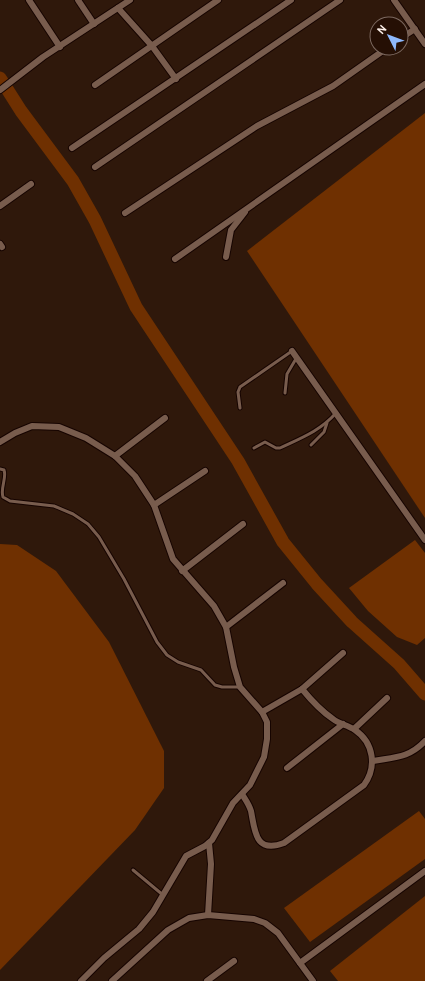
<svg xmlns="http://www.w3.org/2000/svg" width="425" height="981" font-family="Cabin,sans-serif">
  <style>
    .water { fill: #6f3001 }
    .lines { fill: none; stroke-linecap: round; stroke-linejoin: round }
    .river { stroke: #6f3001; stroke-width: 13 }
    .service-casing { stroke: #160400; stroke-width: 5 }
    .minor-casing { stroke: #160400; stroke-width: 8 }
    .service { stroke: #785c4d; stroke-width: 3 }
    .minor { stroke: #785c4d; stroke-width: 6 }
  </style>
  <rect width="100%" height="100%" fill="#2f180b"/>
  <g class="water">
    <path d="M425 113V518L247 251Z"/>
    <path d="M415 540 425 553V638L417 645 397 637 368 611 349 588Z"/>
    <path d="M0 544 17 545 56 571 109 642 164 751V788L135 830 0 970Z"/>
    <path d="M419 811 425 819V859L310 942 284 908Z"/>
    <path d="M425 896V981H338L330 971Z"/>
  </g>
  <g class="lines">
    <path class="river" d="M0 78 21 111 73 181 95 220 136 307 238 461 283 542 317 584 352 622 399 664 425 694"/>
    <defs>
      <g id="service">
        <path d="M285 393 287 374 297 357"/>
        <path d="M240 408 238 392 240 387 292 351"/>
        <path d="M311 445 324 432 327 423"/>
        <path d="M254 448 265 442 276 448H280C301 438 320 431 336 413"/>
        <path d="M0 469 4 470C7 478 0 488 3 497L10 501 54 506 73 514 88 524 99 537 124 579 157 642 167 655 178 662 201 670 215 685 222 687H239"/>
        <path d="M133 870 163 895"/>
      </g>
      <g id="minor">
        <path d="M29 0 60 47"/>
        <path d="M78 0 94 24"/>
        <path d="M394 0 425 44"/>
        <path d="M118 8 152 46 176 79"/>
        <path d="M401 38 415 29"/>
        <path d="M95 85 218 0"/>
        <path d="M0 90 43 57 130 0"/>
        <path d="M72 148 291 0"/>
        <path d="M95 167 340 0"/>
        <path d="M0 206 31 184"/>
        <path d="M125 213 257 126 333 86 387 48"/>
        <path d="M0 244 2 247"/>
        <path d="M226 257 231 230 245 212"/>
        <path d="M175 259 425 84"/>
        <path d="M292 351 425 540"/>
        <path d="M0 442 15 433 32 426 59 427 86 438 115 456 135 476 154 505 173 559 214 606 226 627 234 667 240 687 262 712 267 722V739L264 757 250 785 233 803 212 840 205 846 186 856 153 912 139 929 104 958 81 981"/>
        <path d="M115 456 165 418"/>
        <path d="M154 505 205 471"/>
        <path d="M182 571 243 524"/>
        <path d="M226 627 283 583"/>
        <path d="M262 712 302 689 343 653"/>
        <path d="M354 729 387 698"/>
        <path d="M373 761C395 757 409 758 425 741"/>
        <path d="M287 768 343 724"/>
        <path d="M242 794C245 799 249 804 251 811 255 831 255 854 284 843L364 785C377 767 374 743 355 730 348 725 339 724 333 719 321 711 311 700 302 689"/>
        <path d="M208 915 211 864 209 843"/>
        <path d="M300 963 425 871"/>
        <path d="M112 981 168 930 189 918 208 915 254 919 265 923 278 933 313 981"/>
        <path d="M207 981 234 961"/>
      </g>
    </defs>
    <use href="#service" class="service-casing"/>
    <use href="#minor" class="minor-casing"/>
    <use href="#service" class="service"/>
    <use href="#minor" class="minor"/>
  </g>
  <g transform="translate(389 36) rotate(312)"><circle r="19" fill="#250f04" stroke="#7c6960"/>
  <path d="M0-3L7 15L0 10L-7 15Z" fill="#8eb9fd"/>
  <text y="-6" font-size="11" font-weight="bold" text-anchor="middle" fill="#fef1ea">N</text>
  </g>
</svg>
